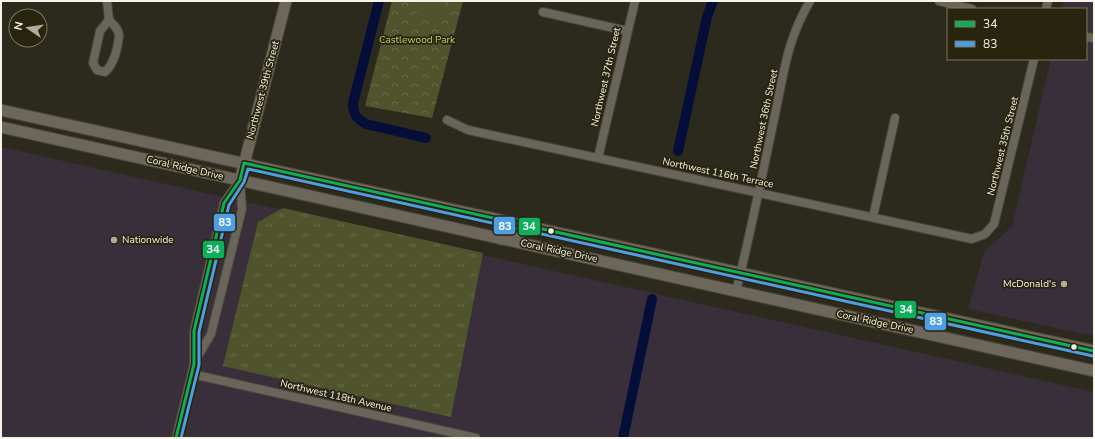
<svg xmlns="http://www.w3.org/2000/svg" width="1095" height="439" font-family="'Nunito Sans',sans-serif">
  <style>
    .commercial { fill: #382f3b }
    .grass { fill: url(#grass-tufts) }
    .park { fill: url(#park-crowns) }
    .pitch { fill: #4f542d }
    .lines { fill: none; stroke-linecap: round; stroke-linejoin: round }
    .canal { stroke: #040e39; stroke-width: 10 }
    .street-casing { stroke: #47453b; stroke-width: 10 }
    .secondary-casing { stroke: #47453b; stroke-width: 13 }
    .street { stroke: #6a655b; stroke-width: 8 }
    .secondary { stroke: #6d665b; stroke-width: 11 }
    .bus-1-casing { stroke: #28240d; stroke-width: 6 }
    .bus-2-casing { stroke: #28240d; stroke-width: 6 }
    .bus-1 { stroke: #0daf5c; stroke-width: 3 }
    .bus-2 { stroke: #4d9ee5; stroke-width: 3 }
    .bus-dot { fill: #f6f4e6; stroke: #28240d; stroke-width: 1.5 }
    .poi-dot { fill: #afada0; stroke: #28240d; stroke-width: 1.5 }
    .labels { text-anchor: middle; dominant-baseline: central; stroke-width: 3.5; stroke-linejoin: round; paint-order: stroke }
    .park-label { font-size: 10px; fill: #c5cf6b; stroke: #28240d }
    .street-label { font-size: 10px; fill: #f6f4e6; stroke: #28240d }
    .poi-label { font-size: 10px; fill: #f6f4e6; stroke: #28240d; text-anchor: start }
    .line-badge { stroke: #28240d; stroke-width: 1.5 }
    .badge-label { font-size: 11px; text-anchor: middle; font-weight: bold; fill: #fff }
  </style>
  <defs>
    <pattern id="grass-tufts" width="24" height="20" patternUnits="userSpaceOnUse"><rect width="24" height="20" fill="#4f542d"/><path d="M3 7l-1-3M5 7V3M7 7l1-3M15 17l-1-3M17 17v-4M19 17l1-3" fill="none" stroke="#696d4b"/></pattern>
    <pattern id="park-crowns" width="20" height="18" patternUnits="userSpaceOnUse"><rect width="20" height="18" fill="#4f542d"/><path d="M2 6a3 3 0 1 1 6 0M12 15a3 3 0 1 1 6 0" fill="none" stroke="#696d4b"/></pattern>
  </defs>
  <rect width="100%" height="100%" fill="#2c2a1d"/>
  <g class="commercial">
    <path d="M1064 1H1094V336L968 309 984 252 1012 226 1051 59H1086V9H1062Z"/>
    <path d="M1 147 1094 392V429L1092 438H1Z"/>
  </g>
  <path class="grass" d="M283 208 483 253 451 417 223 366 258 222Z"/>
  <path class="park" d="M392 1H463L432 118 365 106Z"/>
  <path class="pitch" d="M421 1 445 2 438 25 416 17Z"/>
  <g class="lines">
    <g class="canal">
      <path d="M379 1 353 103C353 114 356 118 366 124L426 138"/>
      <path d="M678 151 707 17 713 1"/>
      <path d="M623 438 652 299"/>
    </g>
    <defs>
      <g id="street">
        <path d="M107 1 109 20C113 24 119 29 119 36 118 48 114 64 105 72L97 70 93 63 100 31 109 20"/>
        <path d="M939 1 972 9"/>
        <path d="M1046 9 1048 1"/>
        <path d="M543 12 627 31"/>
        <path d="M1086 37 1094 38"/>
        <path d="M447 120 468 130 972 239 985 234 994 224 1034 59"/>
        <path d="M598 158 635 1"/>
        <path d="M873 217 895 118"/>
        <path d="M736 292C750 235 762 177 774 119 784 74 786 42 810 1"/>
        <path d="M194 363 211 334 242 209 240 180"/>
        <path d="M192 374 476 438"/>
        <path d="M176 438 194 364V331L224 203 240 180"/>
      </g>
      <g id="secondary">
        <path d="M1 110 1094 351"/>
        <path d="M1 127C366 207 730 290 1094 371"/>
        <path d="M240 180 286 1"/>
        <path d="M501 239 515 232 531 229"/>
      </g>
    </defs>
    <use href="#street" class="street-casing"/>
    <use href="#secondary" class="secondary-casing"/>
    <use href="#street" class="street"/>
    <use href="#secondary" class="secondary"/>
    <defs>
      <path id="bus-1" d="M176 438 194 364V331L224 203 240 180 244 163 1094 351"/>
      <path id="bus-2" d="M181 438 199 365V332L229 205 244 182 248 169 1093 356"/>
    </defs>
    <use href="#bus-1" class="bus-1-casing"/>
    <use href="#bus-2" class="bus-2-casing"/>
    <use href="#bus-1" class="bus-1"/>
    <use href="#bus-2" class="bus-2"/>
  </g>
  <g class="bus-dot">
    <circle cx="551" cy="231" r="3.5"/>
    <circle cx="1074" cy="347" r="3.5"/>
  </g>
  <g class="poi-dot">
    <circle cx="114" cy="240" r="4"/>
    <circle cx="1064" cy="284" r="4"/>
  </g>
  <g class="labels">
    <g class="park-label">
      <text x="417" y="40">Castlewood Park</text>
    </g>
    <g class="street-label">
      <text transform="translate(606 77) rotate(-77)">Northwest 37th Street</text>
      <text transform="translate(263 90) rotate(-75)">Northwest 39th Street</text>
      <text transform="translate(764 119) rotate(-78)">Northwest 36th Street</text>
      <text transform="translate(1003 146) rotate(-76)">Northwest 35th Street</text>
      <text transform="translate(185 168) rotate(13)">Coral Ridge Drive</text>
      <text transform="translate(718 173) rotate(12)">Northwest 116th Terrace</text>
      <text transform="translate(559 251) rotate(12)">Coral Ridge Drive</text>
      <text transform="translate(875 322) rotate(12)">Coral Ridge Drive</text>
      <text transform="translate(336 396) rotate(13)">Northwest 118th Avenue</text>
    </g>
    <g class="poi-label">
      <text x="122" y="240">Nationwide</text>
      <text x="1056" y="284" text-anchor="end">McDonald's</text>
    </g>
  </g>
  <g class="line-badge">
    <rect x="213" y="213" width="23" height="19" rx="4" fill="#4d9ee5"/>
    <rect x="493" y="216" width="23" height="19" rx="4" fill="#4d9ee5"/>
    <rect x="518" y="217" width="23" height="19" rx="4" fill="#0daf5c"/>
    <rect x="202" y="240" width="23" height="19" rx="4" fill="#0daf5c"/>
    <rect x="894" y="300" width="23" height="19" rx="4" fill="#0daf5c"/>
    <rect x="924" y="312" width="23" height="19" rx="4" fill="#4d9ee5"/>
  </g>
  <g class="badge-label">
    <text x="225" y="226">83</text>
    <text x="505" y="230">83</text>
    <text x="529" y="230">34</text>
    <text x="213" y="253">34</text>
    <text x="906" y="313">34</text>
    <text x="936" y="325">83</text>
  </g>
  <rect width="1095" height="439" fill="none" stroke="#f6f4e6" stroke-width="4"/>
  <rect x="947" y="8" width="140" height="52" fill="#28240d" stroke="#7a7764"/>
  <rect x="955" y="21" width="20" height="6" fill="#0daf5c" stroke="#7a7764"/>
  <text x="983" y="28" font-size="12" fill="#f6f4e6">34</text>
  <rect x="955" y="41" width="20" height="6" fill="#4d9ee5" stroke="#7a7764"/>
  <text x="983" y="48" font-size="12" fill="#f6f4e6">83</text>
  <g transform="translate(28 28) rotate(283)"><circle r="19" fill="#28240d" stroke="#7a7764"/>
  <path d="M0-3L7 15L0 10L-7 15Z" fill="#afada0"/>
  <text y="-6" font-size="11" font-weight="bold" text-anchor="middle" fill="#f6f4e6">N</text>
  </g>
</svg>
